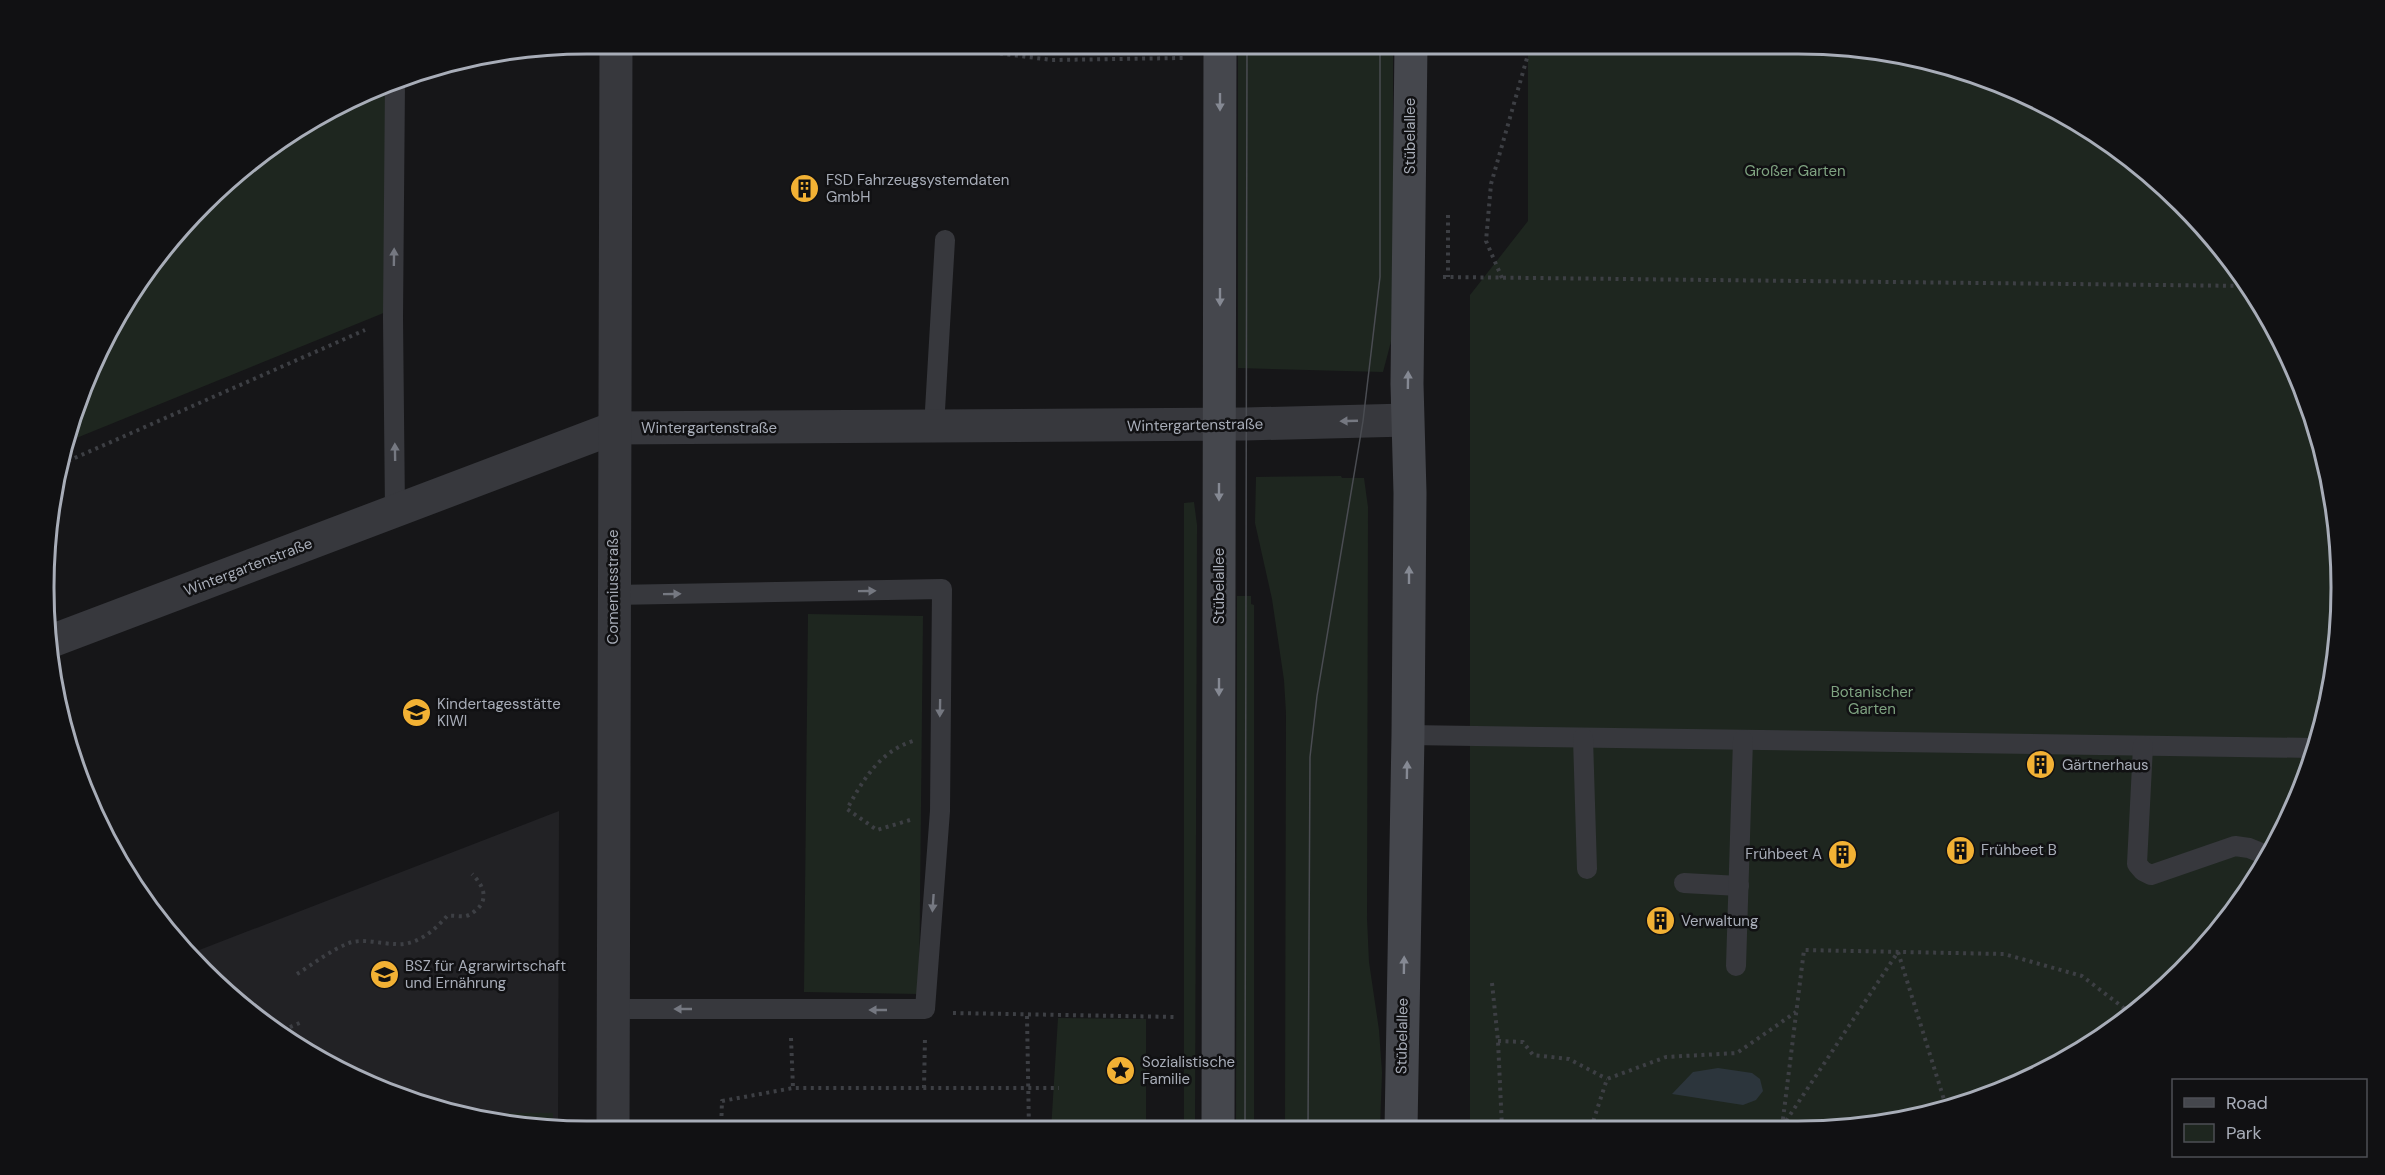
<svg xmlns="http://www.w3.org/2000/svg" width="2385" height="1175" font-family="'DM Sans',sans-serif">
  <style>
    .built { fill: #222225 }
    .green { fill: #1e261f }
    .water { fill: #2c353c }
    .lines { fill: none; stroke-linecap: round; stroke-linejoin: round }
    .path { stroke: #3d3f44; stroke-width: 4; stroke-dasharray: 3 4.5; stroke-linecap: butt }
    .lane { stroke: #37383d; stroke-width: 20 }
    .street { stroke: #37383d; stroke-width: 33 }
    .secondary { stroke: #45474d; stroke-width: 33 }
    .tram { stroke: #4a4c52; stroke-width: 1.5 }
    .oneway { fill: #858993 }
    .oneway2 { fill: #757881 }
    .labels { text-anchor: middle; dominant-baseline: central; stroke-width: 5; stroke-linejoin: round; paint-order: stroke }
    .street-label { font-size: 15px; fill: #a8adb8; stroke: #111113 }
    .park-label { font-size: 15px; fill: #7fa381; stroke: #111113 }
    .poi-label { font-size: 15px; fill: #a8adb8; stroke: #111113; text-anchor: start }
    .rim { fill: none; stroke: #a8adb8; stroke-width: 3 }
  </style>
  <rect width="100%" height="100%" fill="#161618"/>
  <path class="built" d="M559 811 558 1129 481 1121 379 1090 229 996 189 954Z"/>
  <g class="green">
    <path d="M1238 44H1393V334L1383 372 1238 368Z"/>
    <path d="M1528 44H1798L1904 54 2006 85 2100 135 2182 203 2250 286 2300 380 2331 482 2341 588 2331 694 2300 796 2229 918 2129 1019 2006 1090 1869 1127 1470 1128V295L1528 221Z"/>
    <path d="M387 86 386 312 69 441 117 315 179 229 256 156Z"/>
    <path d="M1341 476 1342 478H1364L1368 507 1367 919 1369 962 1379 1030 1382 1072 1380 1129H1285L1286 713 1284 680 1272 599 1255 523 1256 477Z"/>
    <path d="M1194 502 1197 525 1195 1129H1184V503Z"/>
    <path d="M1237 596H1251V604L1254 605V1129H1236Z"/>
    <path d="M808 614 923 616 919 994 804 992Z"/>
    <path d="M1058 1018 1146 1019V1129L1051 1130Z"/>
    <path d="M490 1113H553V1128L490 1122Z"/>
  </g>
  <path class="water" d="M1718 1068 1752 1073 1760 1079 1763 1091 1756 1100 1743 1105 1672 1094 1693 1072Z"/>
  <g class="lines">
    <g class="path">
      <path d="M972 44 988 52 1052 60 1183 58"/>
      <path d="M1448 215V277"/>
      <path d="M1443 277 2250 286"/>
      <path d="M1502 278 1486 241 1491 184 1531 44"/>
      <path d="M61 464 365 330"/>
      <path d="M910 820 877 830 847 809C863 780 879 752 913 741"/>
      <path d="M297 974C313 964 331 950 349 943 363 938 381 944 395 944 416 946 434 931 447 916 453 915 460 917 466 916 470 915 472 913 475 911 490 899 483 885 472 874"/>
      <path d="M1492 983 1498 1041 1502 1128"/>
      <path d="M953 1013 1177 1017"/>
      <path d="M1027 1016 1029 1130"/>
      <path d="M2122 1023C2132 1006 2151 988 2169 979"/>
      <path d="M283 1030 302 1022"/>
      <path d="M791 1038 793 1088"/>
      <path d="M1498 1041 1523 1042 1533 1055 1569 1059 1607 1079"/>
      <path d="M924 1088 925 1037"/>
      <path d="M1782 1127 1804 950 2004 954 2082 976 2129 1012"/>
      <path d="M1782 1127 1898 952 1946 1106"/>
      <path d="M1591 1128 1607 1079 1666 1057 1737 1053 1796 1012"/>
      <path d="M721 1131 722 1101 793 1088H1059"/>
    </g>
    <g class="lane">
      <path d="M395 82 393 318 395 511"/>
      <path d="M934 427 945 240"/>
      <path d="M1408 735 2314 748"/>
      <path d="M1583 738 1587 869"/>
      <path d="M2143 746 2137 864 2143 871 2151 875 2235 846 2249 848 2266 855"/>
      <path d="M1684 883 1739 886"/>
      <path d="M1736 966 1743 740"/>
      <path d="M612 1009H925L940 811 942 589 613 595"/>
    </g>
    <g class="street">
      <path d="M49 642 614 428 1245 424 1407 420"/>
      <path d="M613 1131 616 44"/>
    </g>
    <g class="secondary">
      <path d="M1218 1129 1220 44"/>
      <path d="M1401 1129 1408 735 1410 493 1407 384 1411 44"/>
    </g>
    <g class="tram">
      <path d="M1245 1129 1247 44"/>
      <path d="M1308 1129 1310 757 1317 696 1363 421 1380 277V44"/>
    </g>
  </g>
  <defs><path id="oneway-solid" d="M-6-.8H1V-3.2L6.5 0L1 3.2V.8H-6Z" transform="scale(1.5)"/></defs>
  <g class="oneway">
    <use href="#oneway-solid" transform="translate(1220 102) rotate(90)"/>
    <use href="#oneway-solid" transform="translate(1220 297) rotate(90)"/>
    <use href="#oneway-solid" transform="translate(1408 380) rotate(-89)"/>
    <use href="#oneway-solid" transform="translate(1219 492) rotate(90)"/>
    <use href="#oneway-solid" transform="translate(1409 575) rotate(-90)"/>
    <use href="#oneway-solid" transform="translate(1219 687) rotate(90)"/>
    <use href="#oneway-solid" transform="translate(1407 770) rotate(-89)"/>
    <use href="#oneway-solid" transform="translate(1404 965) rotate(-89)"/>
  </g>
  <g class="oneway2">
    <use href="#oneway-solid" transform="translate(394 257) rotate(-89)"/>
    <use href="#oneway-solid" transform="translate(1349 421) rotate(178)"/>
    <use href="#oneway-solid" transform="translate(395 452) rotate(-91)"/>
    <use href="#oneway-solid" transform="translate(867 591) rotate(-1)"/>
    <use href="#oneway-solid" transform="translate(672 594) rotate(-1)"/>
    <use href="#oneway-solid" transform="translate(940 708) rotate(91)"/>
    <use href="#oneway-solid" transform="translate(933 903) rotate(94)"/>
    <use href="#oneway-solid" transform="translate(683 1009) rotate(-180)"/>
    <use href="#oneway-solid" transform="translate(878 1010) rotate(180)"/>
  </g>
  <defs>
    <symbol id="building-disc" viewBox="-11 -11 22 22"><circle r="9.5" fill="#f2b134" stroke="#111113"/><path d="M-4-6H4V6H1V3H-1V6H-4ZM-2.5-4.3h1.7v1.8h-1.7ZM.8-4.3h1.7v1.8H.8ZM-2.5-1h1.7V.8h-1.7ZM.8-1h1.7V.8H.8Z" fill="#111"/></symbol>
    <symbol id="school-disc" viewBox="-11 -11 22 22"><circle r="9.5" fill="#f2b134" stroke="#111113"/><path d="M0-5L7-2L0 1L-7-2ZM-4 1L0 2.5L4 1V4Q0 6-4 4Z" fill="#111"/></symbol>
    <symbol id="sight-disc" viewBox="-11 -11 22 22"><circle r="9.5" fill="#f2b134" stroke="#111113"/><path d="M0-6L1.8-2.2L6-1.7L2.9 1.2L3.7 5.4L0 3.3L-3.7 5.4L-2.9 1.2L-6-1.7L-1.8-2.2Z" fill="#111"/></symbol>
  </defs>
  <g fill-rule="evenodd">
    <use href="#building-disc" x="788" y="172" width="33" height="33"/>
    <use href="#school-disc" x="400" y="696" width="33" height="33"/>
    <use href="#building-disc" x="2024" y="748" width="33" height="33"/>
    <use href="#building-disc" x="1944" y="834" width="33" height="33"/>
    <use href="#building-disc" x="1826" y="838" width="33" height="33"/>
    <use href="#building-disc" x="1644" y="904" width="33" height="33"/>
    <use href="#school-disc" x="368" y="958" width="33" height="33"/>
    <use href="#sight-disc" x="1104" y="1054" width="33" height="33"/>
  </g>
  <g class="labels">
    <g class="street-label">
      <text transform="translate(1410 136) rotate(-90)">Stübelallee</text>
      <text transform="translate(1195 425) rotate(-1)">Wintergartenstraße</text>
      <text x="709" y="428">Wintergartenstraße</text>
      <text transform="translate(248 567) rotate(-21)">Wintergartenstraße</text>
      <text transform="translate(1219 586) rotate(-90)">Stübelallee</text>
      <text transform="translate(613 587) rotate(-90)">Comeniusstraße</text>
      <text transform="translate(1402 1036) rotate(-89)">Stübelallee</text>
    </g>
    <g class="park-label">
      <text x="1795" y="171">Großer Garten</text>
      <text x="1872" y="692">Botanischer<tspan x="1872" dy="17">Garten</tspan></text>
    </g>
    <g class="poi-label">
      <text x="826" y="180">FSD Fahrzeugsystemdaten<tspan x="826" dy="17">GmbH</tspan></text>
      <text x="437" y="704">Kindertagesstätte<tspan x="437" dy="17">KIWI</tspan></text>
      <text x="2062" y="765">Gärtnerhaus</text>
      <text x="1981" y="850">Frühbeet B</text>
      <text x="1822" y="854" text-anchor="end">Frühbeet A</text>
      <text x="1681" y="921">Verwaltung</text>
      <text x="405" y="966">BSZ für Agrarwirtschaft<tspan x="405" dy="17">und Ernährung</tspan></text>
      <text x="1142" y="1062">Sozialistische<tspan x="1142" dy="17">Familie</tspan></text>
    </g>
  </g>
  <path d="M0 0H2385V1175H0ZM587 54H1798A533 533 0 0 1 2331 587V588A533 533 0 0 1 1798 1121H587A533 533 0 0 1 54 588V587A533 533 0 0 1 587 54Z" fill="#111113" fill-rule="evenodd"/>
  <path class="rim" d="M587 54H1798A533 533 0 0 1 2331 587V588A533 533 0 0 1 1798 1121H587A533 533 0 0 1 54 588V587A533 533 0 0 1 587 54Z"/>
  <rect x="2172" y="1079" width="195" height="78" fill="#111113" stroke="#4d4f55" stroke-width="1.5"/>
  <rect x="2184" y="1098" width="30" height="9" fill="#45474d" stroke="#4d4f55" stroke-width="1.5"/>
  <text x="2226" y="1109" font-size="18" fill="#a8adb8">Road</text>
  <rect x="2184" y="1124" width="30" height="18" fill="#1e261f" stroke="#4d4f55" stroke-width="1.5"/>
  <text x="2226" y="1139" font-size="18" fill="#a8adb8">Park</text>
</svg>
